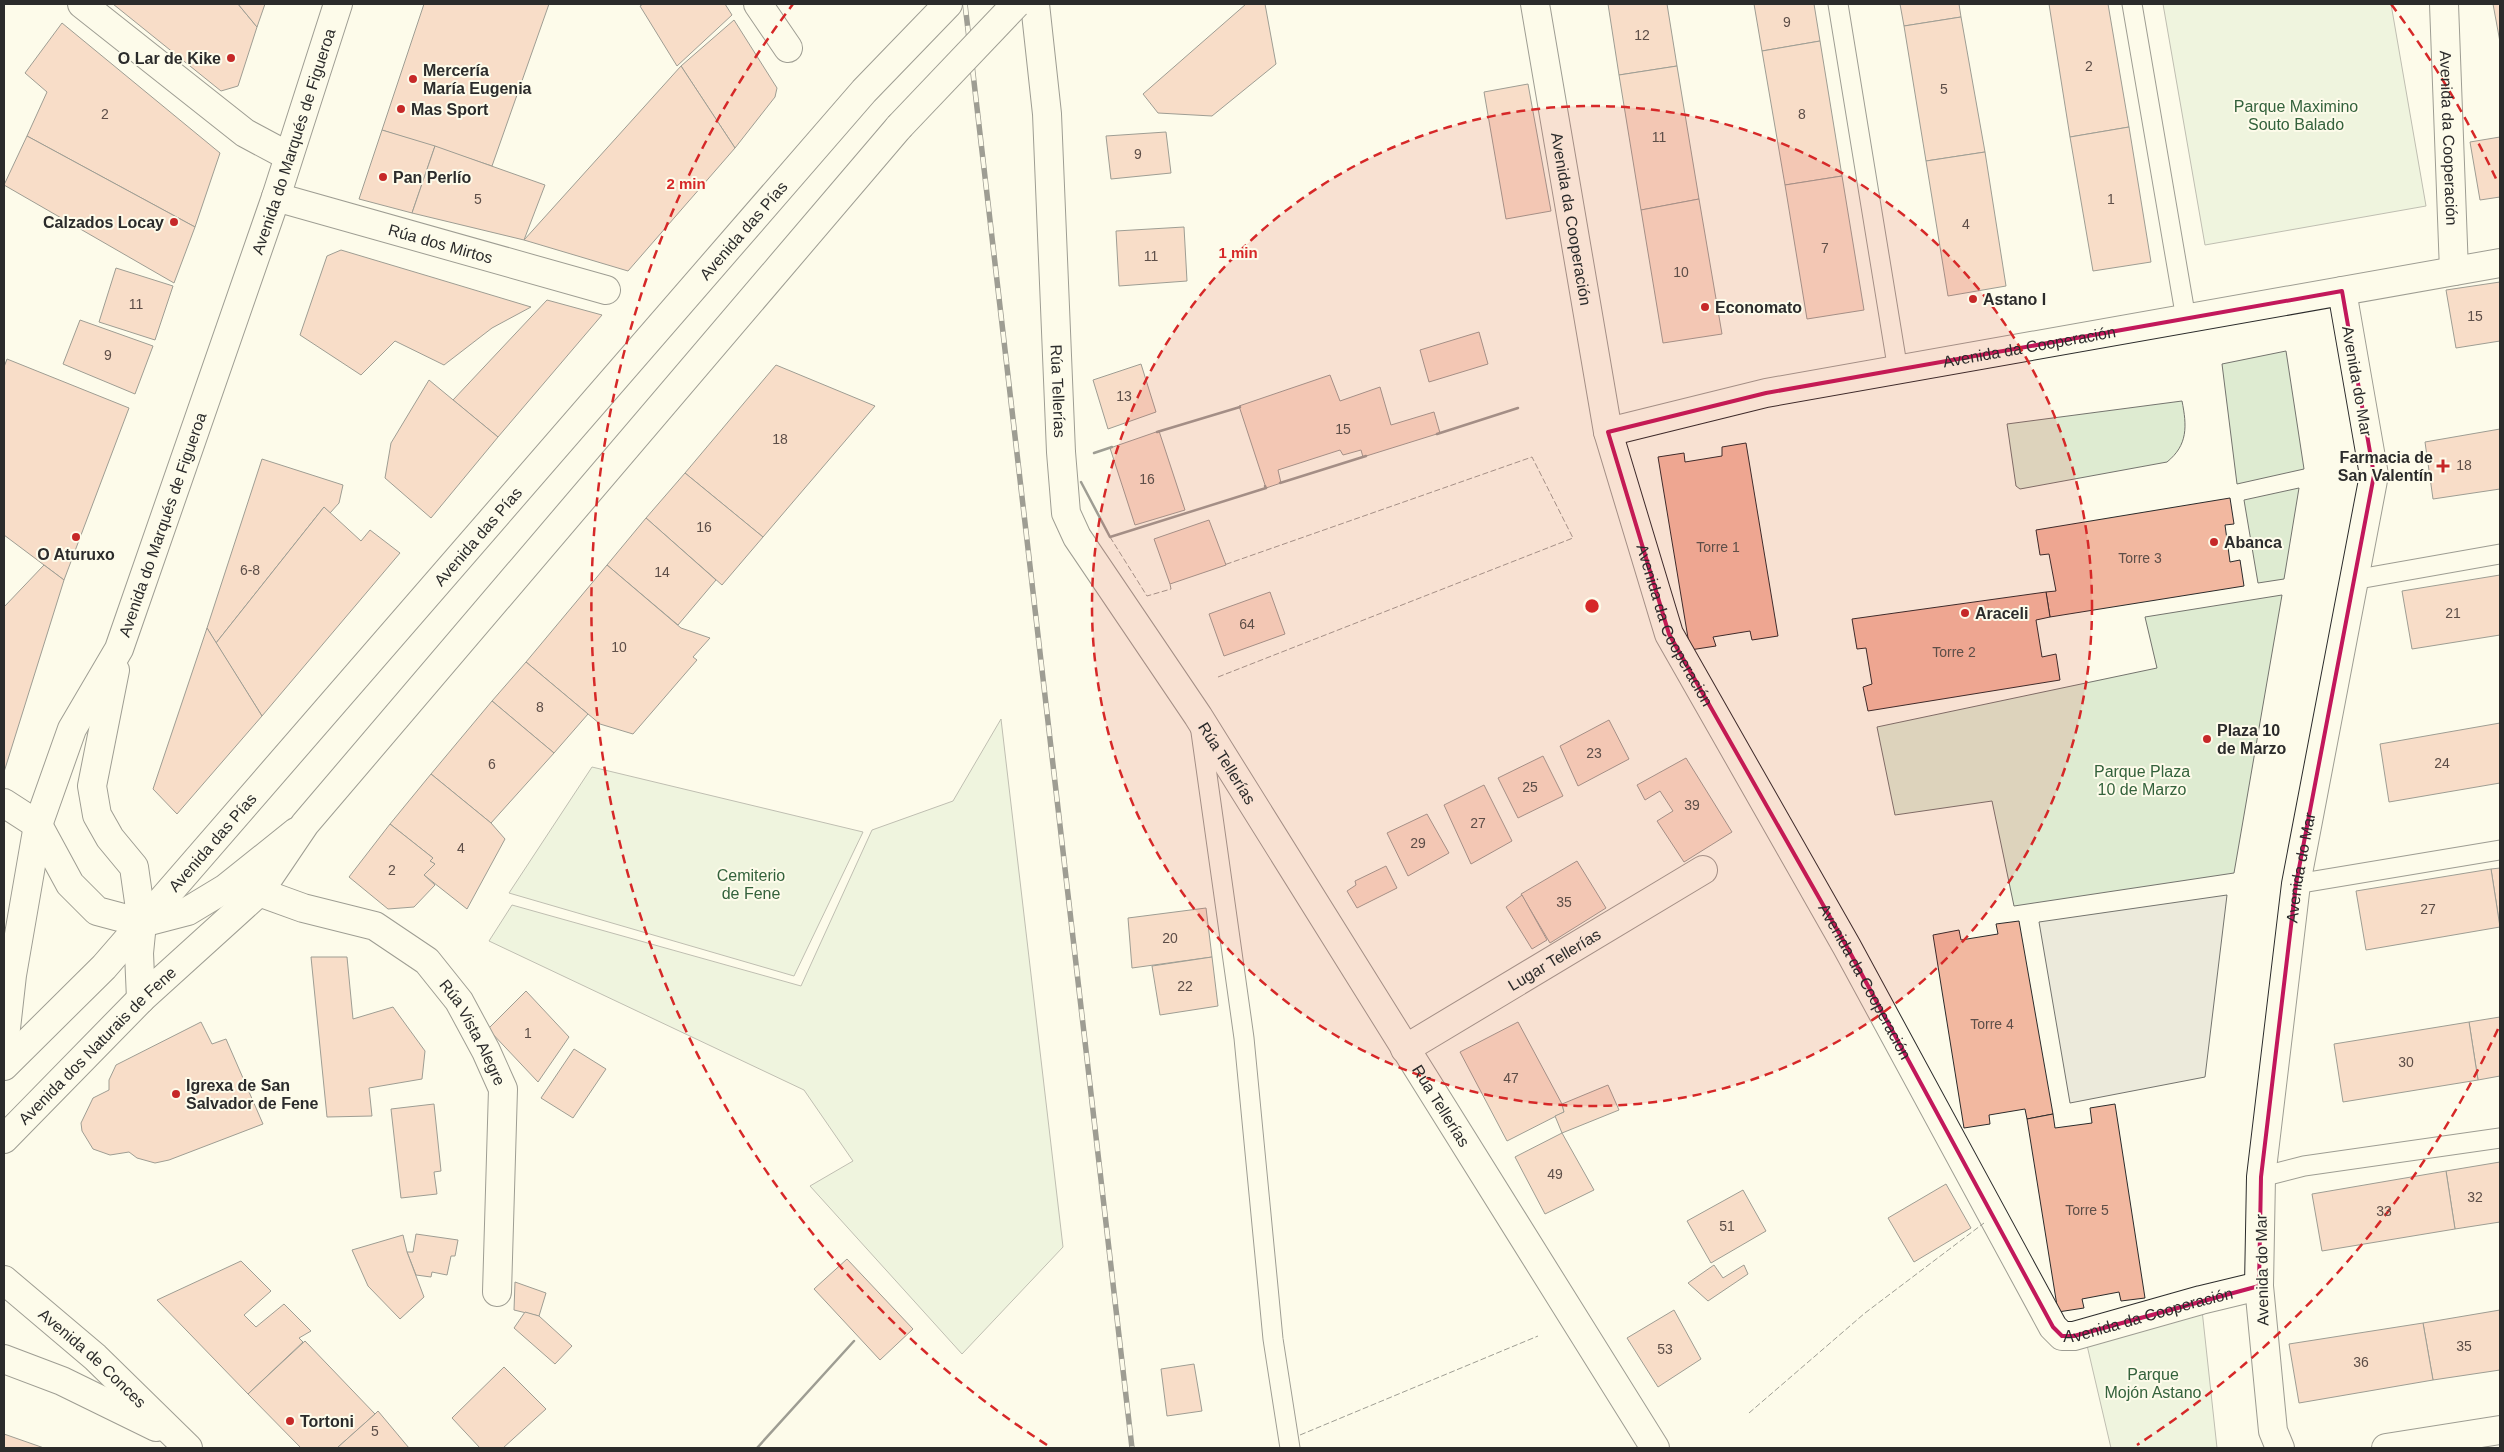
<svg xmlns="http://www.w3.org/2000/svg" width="2504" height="1452" font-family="Arial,sans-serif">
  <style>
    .green { fill: #deebd1; stroke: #74746e }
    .parking { fill: #eceadb; stroke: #74746e }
    .building { fill: #f2b8a0; stroke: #2b2b2b }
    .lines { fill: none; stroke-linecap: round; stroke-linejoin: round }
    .lane-casing { stroke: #2b2b2b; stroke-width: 21 }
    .street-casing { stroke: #2b2b2b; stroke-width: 30 }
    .secondary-casing { stroke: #2b2b2b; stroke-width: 30 }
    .highway-casing { stroke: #2b2b2b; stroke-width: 30 }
    .lane { stroke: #fdfbea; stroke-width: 19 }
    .street { stroke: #fdfbea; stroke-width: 28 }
    .secondary { stroke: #fdfbea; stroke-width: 28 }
    .highway { stroke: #fdfbea; stroke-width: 28 }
    .rail-casing { stroke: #2b2b2b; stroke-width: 5.5 }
    .rail { stroke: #fdfbea; stroke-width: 4; stroke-dasharray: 11; stroke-linecap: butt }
    .highway-bridge-casing { stroke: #2b2b2b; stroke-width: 30; stroke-linecap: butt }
    .highway-bridge { stroke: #fdfbea; stroke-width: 28 }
    .fence { stroke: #2b2b2b; stroke-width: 1; stroke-dasharray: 6 2.5; stroke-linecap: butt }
    .wall { stroke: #2b2b2b; stroke-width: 2.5 }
    .marked { fill: none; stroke: #c2185b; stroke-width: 4; stroke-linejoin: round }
    .ring { fill: none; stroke: #d62828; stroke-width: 2.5; stroke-dasharray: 9 6 }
    .poi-dot { fill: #c62828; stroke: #fdfbea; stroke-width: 2 }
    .labels { text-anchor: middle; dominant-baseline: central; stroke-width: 4; stroke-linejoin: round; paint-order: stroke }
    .number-label { font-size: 14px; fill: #5d4e48 }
    .poi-label { font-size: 16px; font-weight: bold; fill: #2b2b2b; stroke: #fdfbea; text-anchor: start }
    .park-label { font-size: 16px; fill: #34623c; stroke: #fdfbea }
    .street-label { font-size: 16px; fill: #2b2b2b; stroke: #fdfbea }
    .centre { fill: #d62828; stroke: #fdfbea; stroke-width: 2.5 }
    .ring-label { font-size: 15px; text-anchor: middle; font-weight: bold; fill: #d62828; stroke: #fdfbea; stroke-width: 4; stroke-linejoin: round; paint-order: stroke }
  </style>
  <rect width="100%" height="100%" fill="#fdfbea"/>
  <g class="green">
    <path d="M2163 4H2391L2426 206 2205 245Z"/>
    <path d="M2286 351 2304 469 2237 484 2222 364Z"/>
    <path d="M2182 401C2187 426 2188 445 2167 462L2020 489 2016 486 2007 424Z"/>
    <path d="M2299 488 2284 579 2258 583 2244 500Z"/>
    <path d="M2282 595 2234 873 2014 906 1992 801 1895 815 1877 727 2157 668 2145 617Z"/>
    <path d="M1001 719 1063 1247 962 1354 810 1186 853 1161 804 1090 489 941 512 905 801 986 872 830 953 801Z"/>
    <path d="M592 767 863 832 794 976 509 893Z"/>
    <path d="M2202 1310 2217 1448H2111L2086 1341Z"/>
  </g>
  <path class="parking" d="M2227 895 2205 1077 2070 1103 2039 922Z"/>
  <g class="building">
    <path d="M113 4H238L257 27 238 86 221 91Z"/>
    <path d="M238 4H265L257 27Z"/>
    <path d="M424 4H549L492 166 382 130Z"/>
    <path d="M643 4H725L732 15 677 66 640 6Z"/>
    <path d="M1246 4H1265L1276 64 1212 116 1158 113 1143 94Z"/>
    <path d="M1608 4H1667L1677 66 1619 75Z"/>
    <path d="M1754 4H1814L1820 41 1762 51Z"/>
    <path d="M1900 4H1959L1961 17 1904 26Z"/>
    <path d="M2049 4H2108L2129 127 2070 137Z"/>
    <path d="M2493 4H2500V42Z"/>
    <path d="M1961 17 1985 152 1926 161 1904 26Z"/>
    <path d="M734 20 777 88 775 97 735 148 681 66Z"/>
    <path d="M62 23 220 153 195 227 27 136 47 92 25 73Z"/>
    <path d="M1820 41 1842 176 1785 185 1762 51Z"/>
    <path d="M681 66 735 148 628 271 524 240Z"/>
    <path d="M1677 66 1699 199 1641 210 1619 75Z"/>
    <path d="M1528 84 1551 211 1506 219 1484 92Z"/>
    <path d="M2129 127 2151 262 2093 271 2070 137Z"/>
    <path d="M382 130 435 146 412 213 359 199Z"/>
    <path d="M1166 132 1171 173 1111 179 1106 136Z"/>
    <path d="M27 136 195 227 174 283 4 185Z"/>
    <path d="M2500 137V197L2480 200 2470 142Z"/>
    <path d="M435 146 545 185 524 240 412 213Z"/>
    <path d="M1985 152 2006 286 1948 296 1926 161Z"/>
    <path d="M1842 176 1864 310 1807 319 1785 185Z"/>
    <path d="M1699 199 1722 334 1663 343 1641 210Z"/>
    <path d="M1184 227 1187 281 1119 286 1116 231Z"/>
    <path d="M341 250 438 279 531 307 492 328 444 365 395 341 361 375 300 335 327 256Z"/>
    <path d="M116 268 173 286 155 340 99 322Z"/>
    <path d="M2500 282V341L2456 348 2446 290Z"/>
    <path d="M547 300 602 315 498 437 453 400Z"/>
    <path d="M80 320 153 346 135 394 63 364Z"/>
    <path d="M1479 332 1488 364 1429 382 1420 350Z"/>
    <path d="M7 359 129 408 64 580 4 535V367Z"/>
    <path d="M1141 364 1156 412 1108 429 1093 380Z"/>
    <path d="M776 365 875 406 763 537 685 473Z"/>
    <path d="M1330 375 1340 401 1380 387 1391 425 1434 412 1440 433 1363 457 1361 450 1343 455 1340 450 1278 470 1281 483 1266 488 1239 406Z"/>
    <path d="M429 380 498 437 431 518 385 478 391 443Z"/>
    <path d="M2500 429V489L2433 499 2425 442Z"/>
    <path d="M1159 431 1185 510 1135 525 1110 448Z"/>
    <path d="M1746 443 1778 636 1752 640 1750 631 1713 637 1716 646 1690 650 1658 457 1684 453 1685 462 1722 456V447Z"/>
    <path d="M262 459 343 485 339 503 330 513 324 507 216 643 207 628Z"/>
    <path d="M685 473 763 537 722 585 646 518Z"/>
    <path d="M2230 498 2234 524 2225 525 2230 562 2240 560 2244 586 2050 617 2046 592 2056 591 2049 554 2040 555 2036 530Z"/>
    <path d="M324 507 361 541 370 530 400 553 262 716 216 643Z"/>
    <path d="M646 518 716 580 678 625 607 565Z"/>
    <path d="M1209 520 1226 565 1170 584 1154 539Z"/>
    <path d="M44 565 64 580 4 772V607Z"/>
    <path d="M607 565 681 628 710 638 693 657 697 660 633 734 600 724 526 662Z"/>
    <path d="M2500 575V635L2412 649 2402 591Z"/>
    <path d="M1270 592 1285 634 1224 656 1209 614Z"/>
    <path d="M2046 592 2050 617 2036 620 2042 657 2056 654 2060 680 1868 711 1863 687 1872 684 1866 648 1857 649 1852 619Z"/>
    <path d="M207 628 262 716 177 814 153 789Z"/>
    <path d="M526 662 588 714 554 753 492 701Z"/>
    <path d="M492 701 554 753 491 823 431 774Z"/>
    <path d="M1609 720 1629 759 1578 786 1560 746Z"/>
    <path d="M2500 723V783L2389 802 2380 744Z"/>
    <path d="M1543 756 1563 796 1518 818 1498 778Z"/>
    <path d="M1686 758 1732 832 1684 862 1657 821 1673 811 1660 791 1645 800 1637 785Z"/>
    <path d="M431 774 491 823 505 839 467 909 424 875 435 864 430 861 433 858 390 824Z"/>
    <path d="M1484 785 1512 841 1471 864 1444 805Z"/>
    <path d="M1427 814 1449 853 1408 876 1387 833Z"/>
    <path d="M390 824 433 858 430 861 435 864 424 875 435 885 414 907 388 909 349 877Z"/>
    <path d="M1577 861 1606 908 1550 943 1521 894Z"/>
    <path d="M1386 866 1397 888 1357 908 1347 891 1356 885 1355 881Z"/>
    <path d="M2500 868V927L2491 869Z"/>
    <path d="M2491 869 2500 927 2366 950 2356 891Z"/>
    <path d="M1522 895 1547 940 1532 949 1506 907Z"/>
    <path d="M1206 908 1212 957 1132 968 1128 918Z"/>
    <path d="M2019 921 2053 1114 2027 1119 2025 1109 1989 1115 1990 1124 1964 1128 1933 935 1959 930 1961 940 1998 934 1996 924Z"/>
    <path d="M311 957H347L353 1019 393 1007 425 1051 422 1079 369 1088 372 1116 327 1117Z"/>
    <path d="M1212 957 1218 1006 1160 1015 1152 966Z"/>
    <path d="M526 991 569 1037 538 1082 488 1029Z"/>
    <path d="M2500 1017V1076L2478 1080 2469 1022Z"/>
    <path d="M201 1022 212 1044 226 1039 263 1124 169 1160 155 1163 137 1158 129 1152 110 1155 93 1149 82 1131 81 1123 93 1098 109 1090V1080L116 1065Z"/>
    <path d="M1518 1022 1562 1104 1564 1112 1507 1141 1460 1052Z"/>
    <path d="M2469 1022 2478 1080 2343 1102 2334 1044Z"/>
    <path d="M574 1049 606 1069 573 1118 541 1098Z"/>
    <path d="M1608 1085 1619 1110 1562 1133 1555 1116 1564 1112 1562 1104Z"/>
    <path d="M434 1104 441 1171 434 1172 437 1194 401 1198 391 1109Z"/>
    <path d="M2115 1104 2145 1298 2121 1301 2119 1292 2082 1299 2084 1308 2058 1312 2027 1119 2053 1114 2055 1128 2092 1123 2090 1108Z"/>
    <path d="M1562 1133 1594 1190 1545 1214 1515 1157Z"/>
    <path d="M2500 1162V1222L2455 1229 2446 1171Z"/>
    <path d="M2446 1171 2455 1229 2322 1251 2312 1194Z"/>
    <path d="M1946 1184 1971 1228 1914 1262 1888 1218Z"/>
    <path d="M1743 1190 1766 1231 1711 1263 1687 1221Z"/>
    <path d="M416 1234 458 1240 455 1256H451L447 1275 432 1272 431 1277 416 1275 407 1252H413Z"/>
    <path d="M403 1235 407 1252 424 1297 400 1319 368 1286 352 1250Z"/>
    <path d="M847 1259 913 1329 880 1360 814 1289Z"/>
    <path d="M241 1261 271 1291 244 1315 256 1327 284 1304 311 1331 299 1338 303 1342 248 1394 157 1300Z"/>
    <path d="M1714 1265 1723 1278 1744 1265 1748 1274 1708 1301 1688 1283Z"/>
    <path d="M515 1282 546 1293 539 1316 514 1310Z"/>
    <path d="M1674 1310 1701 1359 1658 1387 1627 1338Z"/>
    <path d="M2500 1310V1370L2433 1380 2423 1323Z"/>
    <path d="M525 1312 539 1316 572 1346 555 1364 514 1328Z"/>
    <path d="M2423 1323 2433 1380 2299 1403 2289 1344Z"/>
    <path d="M305 1341 375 1414 337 1448H301L248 1394Z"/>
    <path d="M1194 1364 1202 1411 1167 1416 1161 1369Z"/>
    <path d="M504 1367 546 1409 503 1448H480L452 1418Z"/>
    <path d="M378 1411 409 1448H337L375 1414Z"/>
    <path d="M4 1434 44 1448H45H4Z"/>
  </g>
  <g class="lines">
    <defs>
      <g id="lane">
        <path d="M1838 4 1898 371"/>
        <path d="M2132 4 2186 319"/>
        <path d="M2353 580 2500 554"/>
        <path d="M1200 725 1244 1038 1273 1339 1290 1448"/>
        <path d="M2296 884 2500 850"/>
        <path d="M2261 1177 2304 1166 2500 1138"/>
      </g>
      <g id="street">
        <path d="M82 4 245 133 288 156"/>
        <path d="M758 4 788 48"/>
        <path id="s1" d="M1535 4 1608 432 1669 634 1847 947 2053 1327 2062 1336H2074L2201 1300 2259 1286"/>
        <path id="s2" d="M2444 4 2454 271"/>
        <path id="s3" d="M276 197 606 290"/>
        <path id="s4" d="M1608 432 1766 393 2500 263"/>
        <path d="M4 803 38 825"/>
        <path id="s5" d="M259 892 303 908 375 926 427 961 459 1001 486 1051 503 1089 497 1292"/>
        <path id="s6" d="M1405 1049 1703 870"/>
        <path id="s7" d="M2280 1448 2273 1431 2259 1286 2261 1177 2296 884 2374 475 2342 291"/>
        <path d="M2386 1448 2500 1430"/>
      </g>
      <g id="secondary">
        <path id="s8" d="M1035 4 1047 114 1061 452 1066 513 1077 537 1198 716 1655 1448"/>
        <path d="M115 670 92 786 97 815 110 838 134 867 142 923 139 953 141 999"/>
        <path d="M38 825 70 884 97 911 142 923 188 911 226 888 296 832"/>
        <path id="s9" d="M4 1046 12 975 38 825 72 729 119 649 276 197 338 4"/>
        <path id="s10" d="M4 1280 95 1357 188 1448"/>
        <path d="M4 1359 62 1381 156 1427"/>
      </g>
      <g id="highway">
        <path id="s11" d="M4 1066 104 967 864 91 948 4"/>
        <path id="s12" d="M4 1139 141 999 259 892 305 824 899 127"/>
      </g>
    </defs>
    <use href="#lane" class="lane-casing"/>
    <use href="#street" class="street-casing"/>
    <use href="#secondary" class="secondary-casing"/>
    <use href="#highway" class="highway-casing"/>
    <use href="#lane" class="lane"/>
    <use href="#street" class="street"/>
    <use href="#secondary" class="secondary"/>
    <use href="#highway" class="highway"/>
    <defs>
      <path id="rail" d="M965 4 1132 1448"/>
    </defs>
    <use href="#rail" class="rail-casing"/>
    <use href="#rail" class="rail"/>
    <defs>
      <path id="highway-bridge" d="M899 127 1016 4"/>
    </defs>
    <use href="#highway-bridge" class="highway-bridge-casing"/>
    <use href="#highway-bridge" class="highway-bridge"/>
    <g class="fence">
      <path d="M1110 537 1147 596 1171 589 1170 584H1172"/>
      <path d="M1218 677 1573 538 1532 457 1224 565"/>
      <path d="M1749 1413 1865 1313 1984 1223"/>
      <path d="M1300 1435 1538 1336"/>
    </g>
    <g class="wall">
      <path d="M1157 432 1240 407"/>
      <path d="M1437 434 1518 408"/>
      <path d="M1094 453 1112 447"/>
      <path d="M1081 482 1110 537 1266 488 1265 486"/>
      <path d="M1280 483 1366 456"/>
      <path d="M757 1448 854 1341"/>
    </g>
  </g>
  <path d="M0 0H2504V1452H0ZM2342 291 2374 475 2296 884 2261 1177 2259 1286 2074 1336H2062L2053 1327 1847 947 1669 634 1608 432 1766 393Z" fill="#fdfbea" fill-opacity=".55" fill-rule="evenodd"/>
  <path class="marked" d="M2342 291 2374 475 2296 884 2261 1177 2259 1286 2074 1336H2062L2053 1327 1847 947 1669 634 1608 432 1766 393Z"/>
  <circle cx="1592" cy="606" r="500" fill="#d62828" fill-opacity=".12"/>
  <g class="ring">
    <circle cx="1592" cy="606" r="500"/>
    <path d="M2498 1029A1000 1000 0 0 1 2137 1445M1047 1445A1000 1000 0 0 1 793 4M2391 4A1000 1000 0 0 1 2498 183"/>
  </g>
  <g class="poi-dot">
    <circle cx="231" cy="58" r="5"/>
    <circle cx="413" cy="79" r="5"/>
    <circle cx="401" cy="109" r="5"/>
    <circle cx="383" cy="177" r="5"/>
    <circle cx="174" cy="222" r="5"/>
    <circle cx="1973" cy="299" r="5"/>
    <circle cx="1705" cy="307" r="5"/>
    <path d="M2440.5 458.5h5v5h5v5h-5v5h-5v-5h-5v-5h5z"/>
    <circle cx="76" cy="537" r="5"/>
    <circle cx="2214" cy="542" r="5"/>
    <circle cx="1965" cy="613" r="5"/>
    <circle cx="2207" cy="739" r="5"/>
    <circle cx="176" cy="1094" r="5"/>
    <circle cx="290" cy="1421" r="5"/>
  </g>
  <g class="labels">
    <g class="number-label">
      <text x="1787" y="22">9</text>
      <text x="1642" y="35">12</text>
      <text x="2089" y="66">2</text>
      <text x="1944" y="89">5</text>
      <text x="105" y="114">2</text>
      <text x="1802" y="114">8</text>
      <text x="1659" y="137">11</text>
      <text x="1138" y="154">9</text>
      <text x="478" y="199">5</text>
      <text x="2111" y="199">1</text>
      <text x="1966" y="224">4</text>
      <text x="1825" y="248">7</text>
      <text x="1151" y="256">11</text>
      <text x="1681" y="272">10</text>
      <text x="136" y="304">11</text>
      <text x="2475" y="316">15</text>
      <text x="108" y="355">9</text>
      <text x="1124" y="396">13</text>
      <text x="1343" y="429">15</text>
      <text x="780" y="439">18</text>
      <text x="2464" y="465">18</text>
      <text x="1147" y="479">16</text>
      <text x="704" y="527">16</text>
      <text x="1718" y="547">Torre 1</text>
      <text x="2140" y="558">Torre 3</text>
      <text x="250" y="570">6-8</text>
      <text x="662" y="572">14</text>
      <text x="2453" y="613">21</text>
      <text x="1247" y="624">64</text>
      <text x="619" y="647">10</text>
      <text x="1954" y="652">Torre 2</text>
      <text x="540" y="707">8</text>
      <text x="1594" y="753">23</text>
      <text x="2442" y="763">24</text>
      <text x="492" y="764">6</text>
      <text x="1530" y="787">25</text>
      <text x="1692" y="805">39</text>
      <text x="1478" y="823">27</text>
      <text x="1418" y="843">29</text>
      <text x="461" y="848">4</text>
      <text x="392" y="870">2</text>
      <text x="1564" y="902">35</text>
      <text x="2428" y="909">27</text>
      <text x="1170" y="938">20</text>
      <text x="1185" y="986">22</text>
      <text x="1992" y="1024">Torre 4</text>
      <text x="528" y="1033">1</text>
      <text x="2406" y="1062">30</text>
      <text x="1511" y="1078">47</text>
      <text x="1555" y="1174">49</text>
      <text x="2475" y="1197">32</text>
      <text x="2087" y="1210">Torre 5</text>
      <text x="2384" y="1211">33</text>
      <text x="1727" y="1226">51</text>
      <text x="2464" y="1346">35</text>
      <text x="1665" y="1349">53</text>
      <text x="2361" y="1362">36</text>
      <text x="375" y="1431">5</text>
    </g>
    <g class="poi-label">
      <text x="221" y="58" text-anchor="end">O Lar de Kike</text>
      <text x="423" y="70">Mercería<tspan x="423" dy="18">María Eugenia</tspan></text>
      <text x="411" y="109">Mas Sport</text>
      <text x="393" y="177">Pan Perlío</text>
      <text x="164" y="222" text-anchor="end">Calzados Locay</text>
      <text x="1983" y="299">Astano I</text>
      <text x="1715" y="307">Economato</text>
      <text x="2433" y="457" text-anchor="end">Farmacia de<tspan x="2433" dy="18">San Valentín</tspan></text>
      <text x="2224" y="542">Abanca</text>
      <text x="76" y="554" text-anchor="middle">O Aturuxo</text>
      <text x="1975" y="613">Araceli</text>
      <text x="2217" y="730">Plaza 10<tspan x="2217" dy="18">de Marzo</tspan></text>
      <text x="186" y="1085">Igrexa de San<tspan x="186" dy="18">Salvador de Fene</tspan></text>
      <text x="300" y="1421">Tortoni</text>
    </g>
    <g class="park-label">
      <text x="2296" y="106">Parque Maximino<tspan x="2296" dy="18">Souto Balado</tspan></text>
      <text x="2142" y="771">Parque Plaza<tspan x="2142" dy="18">10 de Marzo</tspan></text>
      <text x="751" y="875">Cemiterio<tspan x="751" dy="18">de Fene</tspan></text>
      <text x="2153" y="1374">Parque<tspan x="2153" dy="18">Mojón Astano</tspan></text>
    </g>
    <g class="street-label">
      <text stroke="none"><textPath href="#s2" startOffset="134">Avenida da Cooperación</textPath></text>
      <text stroke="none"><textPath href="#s9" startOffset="955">Avenida do Marqués de Figueroa</textPath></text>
      <text stroke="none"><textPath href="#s1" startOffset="218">Avenida da Cooperación</textPath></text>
      <text stroke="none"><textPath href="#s11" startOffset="1116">Avenida das Pías</textPath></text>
      <text stroke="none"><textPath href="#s3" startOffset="171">Rúa dos Mirtos</textPath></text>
      <text stroke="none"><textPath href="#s4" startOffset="430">Avenida da Cooperación</textPath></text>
      <text transform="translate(2357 381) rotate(80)">Avenida do Mar</text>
      <text stroke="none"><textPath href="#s8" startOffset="388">Rúa Tellerías</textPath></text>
      <text stroke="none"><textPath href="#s9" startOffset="550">Avenida do Marqués de Figueroa</textPath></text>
      <text stroke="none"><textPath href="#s11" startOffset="711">Avenida das Pías</textPath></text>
      <text stroke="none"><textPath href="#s1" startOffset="639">Avenida da Cooperación</textPath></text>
      <text stroke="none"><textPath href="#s8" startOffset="808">Rúa Tellerías</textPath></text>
      <text stroke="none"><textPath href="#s11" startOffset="306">Avenida das Pías</textPath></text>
      <text stroke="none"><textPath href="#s7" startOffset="585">Avenida do Mar</textPath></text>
      <text stroke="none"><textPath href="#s6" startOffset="174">Lugar Tellerías</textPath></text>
      <text stroke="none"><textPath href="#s1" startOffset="1044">Avenida da Cooperación</textPath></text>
      <text stroke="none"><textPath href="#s5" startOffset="269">Rúa Vista Alegre</textPath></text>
      <text stroke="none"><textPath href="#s12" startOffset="132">Avenida dos Naturais de Fene</textPath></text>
      <text stroke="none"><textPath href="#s8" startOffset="1212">Rúa Tellerías</textPath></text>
      <text transform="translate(2262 1270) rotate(-91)">Avenida do Mar</text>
      <text stroke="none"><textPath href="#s1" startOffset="1539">Avenida da Cooperación</textPath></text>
      <text stroke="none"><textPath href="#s10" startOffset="118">Avenida de Conces</textPath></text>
    </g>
  </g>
  <circle cx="1592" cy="606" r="8" class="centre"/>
  <g class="ring-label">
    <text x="686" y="189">2 min</text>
    <text x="1238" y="258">1 min</text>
  </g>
  <rect width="2504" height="1452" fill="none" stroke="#2b2b2b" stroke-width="10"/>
</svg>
